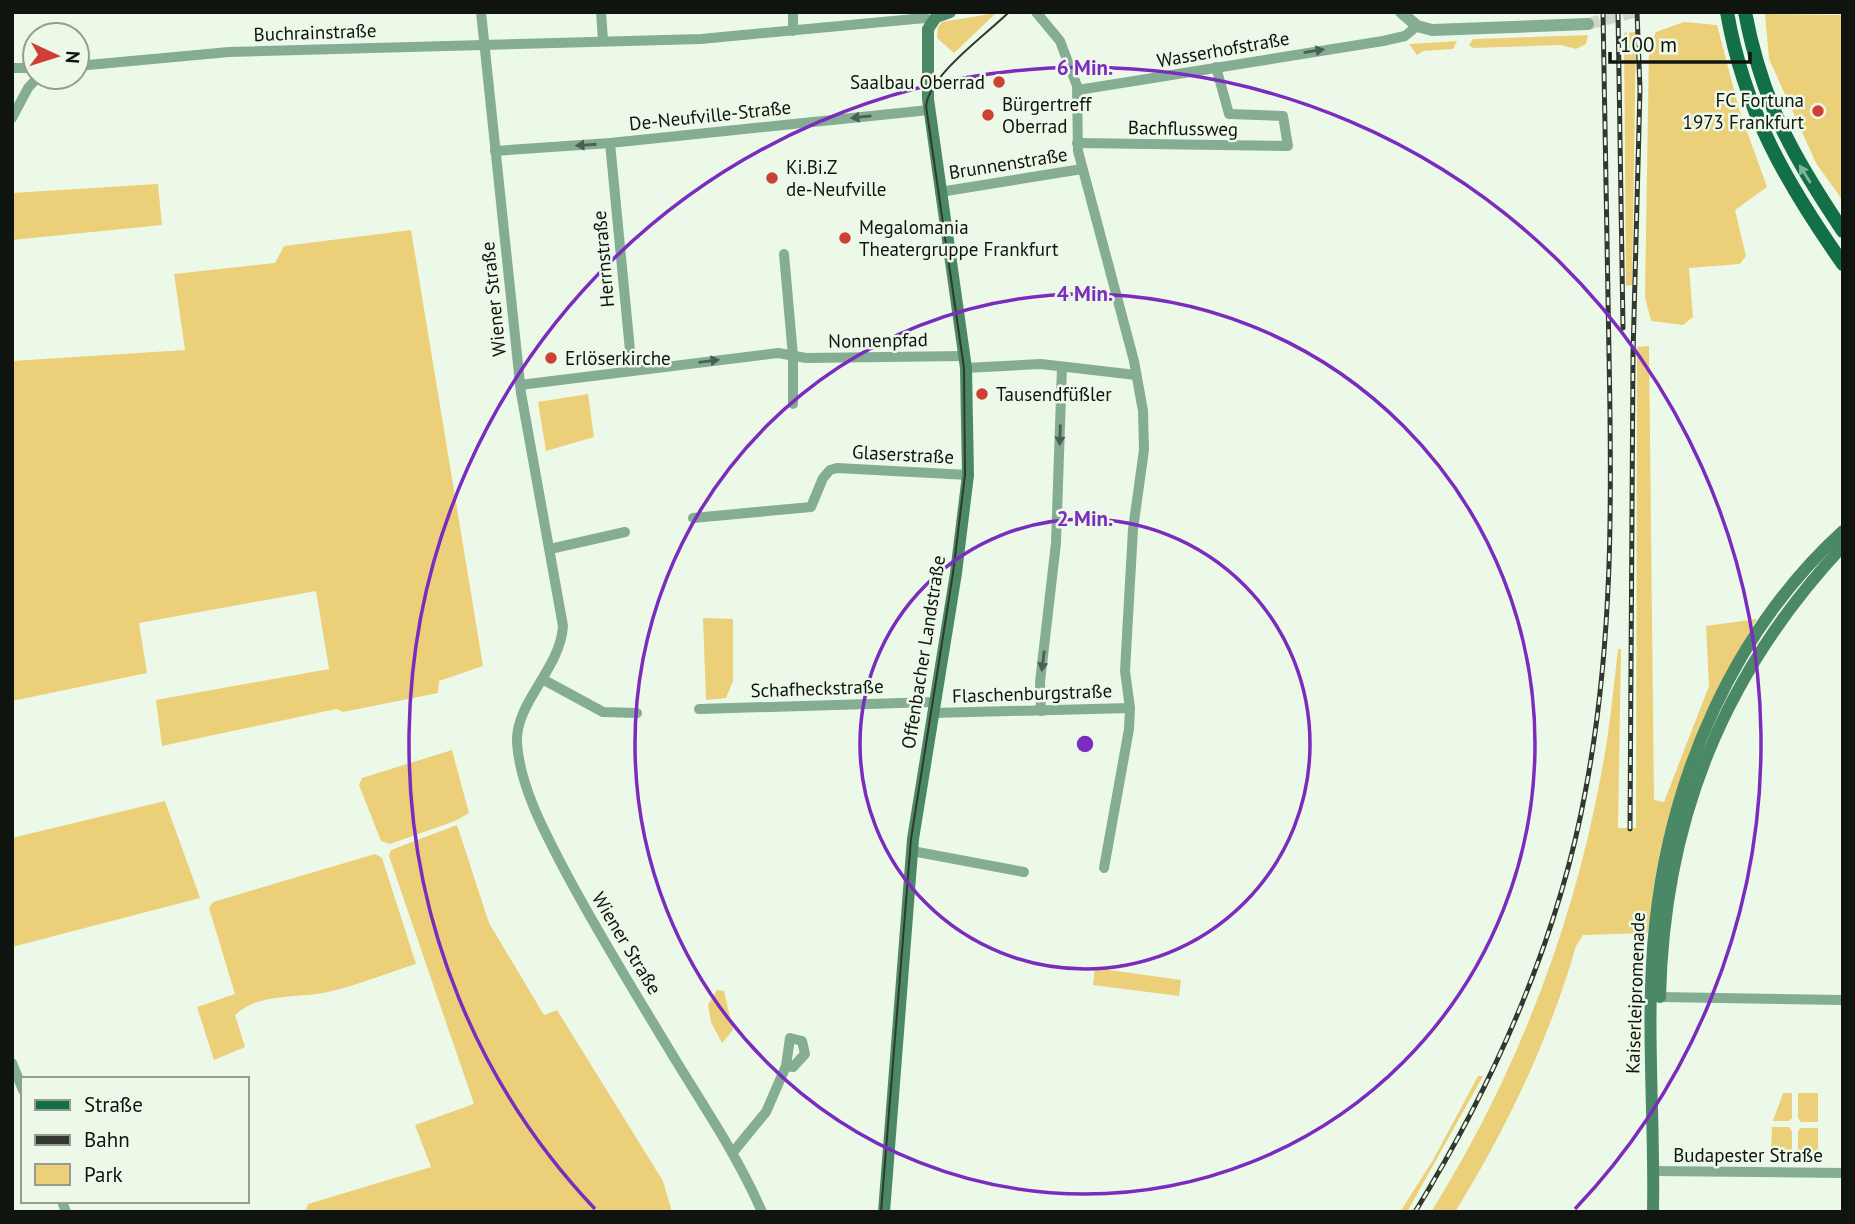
<svg xmlns="http://www.w3.org/2000/svg" width="1855" height="1224" font-family="'PT Sans',sans-serif">
  <style>
    .green { fill: #ebd079 }
    .lines { fill: none; stroke-linecap: round; stroke-linejoin: round }
    .tertiary-tunnel { stroke: #ccd7c7; stroke-width: 12; stroke-dasharray: 12 6; stroke-linecap: butt }
    .minor { stroke: #85ad94; stroke-width: 10 }
    .tertiary { stroke: #85ad94; stroke-width: 12 }
    .secondary { stroke: #4b8966; stroke-width: 12 }
    .primary { stroke: #136f46; stroke-width: 14 }
    .tram { stroke: #323730; stroke-width: 2 }
    .rail-casing { stroke: #323730; stroke-width: 5 }
    .rail { stroke: #edf9e8; stroke-width: 2.5; stroke-dasharray: 8; stroke-linecap: butt }
    .oneway { fill: #4a6051 }
    .oneway2 { fill: #80b497 }
    .ring { fill: none; stroke: #7b2cbf; stroke-width: 3.5 }
    .poi-dot { fill: #ce4036; stroke: #edf9e8; stroke-width: 2.5 }
    .labels { text-anchor: middle; dominant-baseline: central; stroke-width: 5; stroke-linejoin: round; paint-order: stroke }
    .street-label { font-size: 19px; fill: #10140e; stroke: #edf9e8 }
    .poi-label { font-size: 19px; fill: #10140e; stroke: #edf9e8; text-anchor: start }
    .centre { fill: #7b2cbf; stroke: #edf9e8; stroke-width: 3.5 }
    .ring-label { font-size: 21px; text-anchor: middle; font-weight: bold; fill: #7b2cbf; stroke: #edf9e8; stroke-width: 5; stroke-linejoin: round; paint-order: stroke }
  </style>
  <rect width="100%" height="100%" fill="#edf9e8"/>
  <g class="green">
    <path d="M996 13 954 53 937 38 938 27 942 22Z"/>
    <path d="M1765 14 1843 15V201L1816 163 1769 59Z"/>
    <path d="M1684 22 1717 25 1739 109 1767 187 1735 210 1746 256 1740 264 1689 268 1693 317 1683 325 1651 321 1645 297 1649 48 1656 32Z"/>
    <path d="M1636 32 1632 285 1626 286 1624 33Z"/>
    <path d="M1588 35 1586 44 1576 49 1561 45 1473 48 1469 45 1473 39Z"/>
    <path d="M1457 41 1453 49 1423 51 1417 55 1409 44Z"/>
    <path d="M158 184 162 225 12 240V193Z"/>
    <path d="M411 230 483 666 439 681 438 693 343 712 336 709 162 746 156 700 329 669 316 591 139 623 147 673 12 701V361L185 350 174 274 275 263 284 246Z"/>
    <path d="M1649 346 1654 800 1664 802 1709 686 1706 626 1757 619C1695 721 1659 814 1648 933L1583 935 1576 946C1549 1040 1507 1128 1455 1212H1431C1513 1081 1572 931 1600 780 1609 737 1613 692 1618 649H1621L1618 828H1636L1637 347Z"/>
    <path d="M588 394 594 437 546 451 538 402Z"/>
    <path d="M703 618 733 619V681L726 698 706 700Z"/>
    <path d="M452 750 469 813 455 821 390 844 381 841 359 785 362 778Z"/>
    <path d="M165 801 200 898 12 947V838Z"/>
    <path d="M457 825 489 923 544 1015 557 1010 663 1181 672 1212H305L308 1204 431 1167 415 1125 474 1104 389 856 391 850Z"/>
    <path d="M375 854 382 858 416 964C387 973 358 985 328 992 298 999 259 992 235 1015L245 1047 214 1060 197 1007 235 994 209 908 213 902Z"/>
    <path d="M1095 968 1181 980 1179 996 1093 985Z"/>
    <path d="M717 990 724 991 733 1030 722 1043 711 1022 708 1005Z"/>
    <path d="M1478 1076H1483L1407 1212H1400L1433 1160Z"/>
    <path d="M1783 1093H1792V1118L1789 1121H1773Z"/>
    <path d="M1798 1093H1818V1122H1801L1798 1118Z"/>
    <path d="M1772 1127H1789L1792 1131V1157L1771 1156Z"/>
    <path d="M1801 1128H1818V1157H1798V1131Z"/>
  </g>
  <g class="lines">
    <path class="tertiary-tunnel" d="M1588 24 1633 12"/>
    <g class="minor">
      <path d="M481 12 521 393 563 626C560 670 515 702 517 743 520 787 545 833 565 871 600 937 640 1001 678 1064 708 1113 739 1159 762 1212"/>
      <path d="M601 12 603 40"/>
      <path d="M793 12V31"/>
      <path d="M1036 12 1060 41 1077 86 1078 151 1134 361 1143 411 1144 450 1133 529 1125 671 1130 708 1129 729 1104 868"/>
      <path d="M77 66 229 52 701 39 925 18 931 21"/>
      <path d="M12 68H35"/>
      <path d="M1078 90 1383 41 1405 36 1417 26"/>
      <path d="M12 118 28 88 38 77"/>
      <path d="M610 143 632 371"/>
      <path d="M1077 143 1288 146 1283 116 1229 114 1216 67"/>
      <path d="M495 151 610 143 929 110"/>
      <path d="M940 192 1082 169"/>
      <path d="M784 254 793 356V404"/>
      <path d="M966 368 1041 364 1136 375"/>
      <path d="M520 385 778 353 806 358 964 356"/>
      <path d="M693 518 811 507 823 478 830 470 837 468 968 475"/>
      <path d="M550 549 625 532"/>
      <path d="M544 680 603 712 637 713"/>
      <path d="M699 709 935 702"/>
      <path d="M1041 711 1040 682 1056 543 1062 367"/>
      <path d="M934 713 1130 708"/>
      <path d="M912 851 1024 872"/>
      <path d="M1660 997 1843 1000"/>
      <path d="M12 1063 23 1090"/>
      <path d="M734 1151 766 1112 786 1066 790 1038 802 1041 805 1054 793 1067 786 1066"/>
      <path d="M1654 1171 1843 1173"/>
      <path d="M62 1201 66 1212"/>
    </g>
    <path class="tertiary" d="M1401 12 1417 26 1432 30 1588 24"/>
    <g class="secondary">
      <path d="M1660 997C1664 821 1723 674 1843 546"/>
      <path d="M884 1212 913 839 956 573 968 475 966 368 928 99V29L936 17 950 12"/>
      <path d="M1653 1212C1655 1117 1645 1020 1655 925 1670 779 1733 631 1843 531"/>
    </g>
    <g class="primary">
      <path d="M1727 12C1744 110 1786 183 1843 264"/>
      <path d="M1745 12C1762 102 1793 157 1843 231"/>
    </g>
    <path class="tram" d="M881 1212 911 839 953 573 965 475 964 368 926 106C930 74 986 35 1009 12"/>
    <defs>
      <g id="rail">
        <path d="M1618 12 1623 328"/>
        <path d="M1630 829 1633 354 1640 89 1637 12"/>
        <path d="M1415 1212C1494 1083 1559 938 1586 788 1613 644 1612 500 1609 354 1607 240 1605 126 1603 12"/>
      </g>
    </defs>
    <use href="#rail" class="rail-casing"/>
    <use href="#rail" class="rail"/>
  </g>
  <defs><path id="oneway-solid" d="M-6-.8H1V-3.2L6.5 0L1 3.2V.8H-6Z" transform="scale(1.75)"/></defs>
  <g class="oneway">
    <use href="#oneway-solid" transform="translate(1314 51) rotate(-9)"/>
    <use href="#oneway-solid" transform="translate(861 117) rotate(174)"/>
    <use href="#oneway-solid" transform="translate(586 145) rotate(176)"/>
    <use href="#oneway-solid" transform="translate(709 361) rotate(-7)"/>
    <use href="#oneway-solid" transform="translate(1060 435) rotate(92)"/>
    <use href="#oneway-solid" transform="translate(1043 661) rotate(97)"/>
  </g>
  <use class="oneway2" href="#oneway-solid" transform="translate(1805 174) rotate(-122)"/>
  <g class="ring">
    <circle cx="1085" cy="744" r="225"/>
    <circle cx="1085" cy="744" r="450"/>
    <path d="M595 1209A676 676 0 1 1 1575 1209"/>
  </g>
  <g class="poi-dot">
    <circle cx="999" cy="82" r="7"/>
    <circle cx="1818" cy="111" r="7"/>
    <circle cx="988" cy="115" r="7"/>
    <circle cx="772" cy="178" r="7"/>
    <circle cx="845" cy="238" r="7"/>
    <circle cx="551" cy="358" r="7"/>
    <circle cx="982" cy="394" r="7"/>
  </g>
  <g class="labels">
    <g class="street-label">
      <text transform="translate(315 32) rotate(-2)">Buchrainstraße</text>
      <text transform="translate(1223 49) rotate(-10)">Wasserhofstraße</text>
      <text transform="translate(710 115) rotate(-6)">De-Neufville-Straße</text>
      <text transform="translate(1183 128) rotate(1)">Bachflussweg</text>
      <text transform="translate(1008 163) rotate(-9)">Brunnenstraße</text>
      <text transform="translate(603 259) rotate(-95)">Herrnstraße</text>
      <text transform="translate(493 299) rotate(-96)">Wiener Straße</text>
      <text transform="translate(878 340) rotate(-1)">Nonnenpfad</text>
      <text transform="translate(903 454) rotate(3)">Glaserstraße</text>
      <text transform="translate(923 652) rotate(-81)">Offenbacher Landstraße</text>
      <text transform="translate(817 688) rotate(-2)">Schafheckstraße</text>
      <text transform="translate(1032 693) rotate(-2)">Flaschenburgstraße</text>
      <text transform="translate(627 943) rotate(59)">Wiener Straße</text>
      <text transform="translate(1635 993) rotate(-88)">Kaiserleipromenade</text>
      <text x="1748" y="1155">Budapester Straße</text>
    </g>
    <g class="poi-label">
      <text x="985" y="82" text-anchor="end">Saalbau Oberrad</text>
      <text x="1804" y="100" text-anchor="end">FC Fortuna<tspan x="1804" dy="22">1973 Frankfurt</tspan></text>
      <text x="1002" y="104">Bürgertreff<tspan x="1002" dy="22">Oberrad</tspan></text>
      <text x="786" y="167">Ki.Bi.Z<tspan x="786" dy="22">de-Neufville</tspan></text>
      <text x="859" y="227">Megalomania<tspan x="859" dy="22">Theatergruppe Frankfurt</tspan></text>
      <text x="565" y="358">Erlöserkirche</text>
      <text x="996" y="394">Tausendfüßler</text>
    </g>
  </g>
  <circle cx="1085" cy="744" r="10" class="centre"/>
  <g class="ring-label">
    <text x="1085" y="75">6 Min.</text>
    <text x="1085" y="301">4 Min.</text>
    <text x="1085" y="526">2 Min.</text>
  </g>
  <rect width="1855" height="1224" fill="none" stroke="#10140e" stroke-width="28"/>
  <rect x="21" y="1077" width="228" height="126" fill="#edf9e8" stroke="#959d91" stroke-width="2"/>
  <rect x="35" y="1100" width="35" height="10" fill="#136f46" stroke="#959d91" stroke-width="2"/>
  <text x="84" y="1112" font-size="21" fill="#10140e">Straße</text>
  <rect x="35" y="1135" width="35" height="10" fill="#323730" stroke="#959d91" stroke-width="2"/>
  <text x="84" y="1147" font-size="21" fill="#10140e">Bahn</text>
  <rect x="35" y="1164" width="35" height="21" fill="#ebd079" stroke="#959d91" stroke-width="2"/>
  <text x="84" y="1182" font-size="21" fill="#10140e">Park</text>
  <g transform="translate(56 56) rotate(94)"><circle r="33" fill="#edf9e8" stroke="#959d91" stroke-width="2"/>
  <path d="M0-5L12 26L0 18L-12 26Z" fill="#ce4036"/>
  <text y="-10" font-size="19" font-weight="bold" text-anchor="middle" fill="#10140e">N</text>
  </g>
  <path d="M1610 52v10h140v-10" fill="none" stroke="#10140e" stroke-width="3.5"/>
  <text x="1620" y="52" font-size="21" fill="#10140e" stroke="#edf9e8" stroke-width="5" paint-order="stroke">100 m</text>
</svg>
